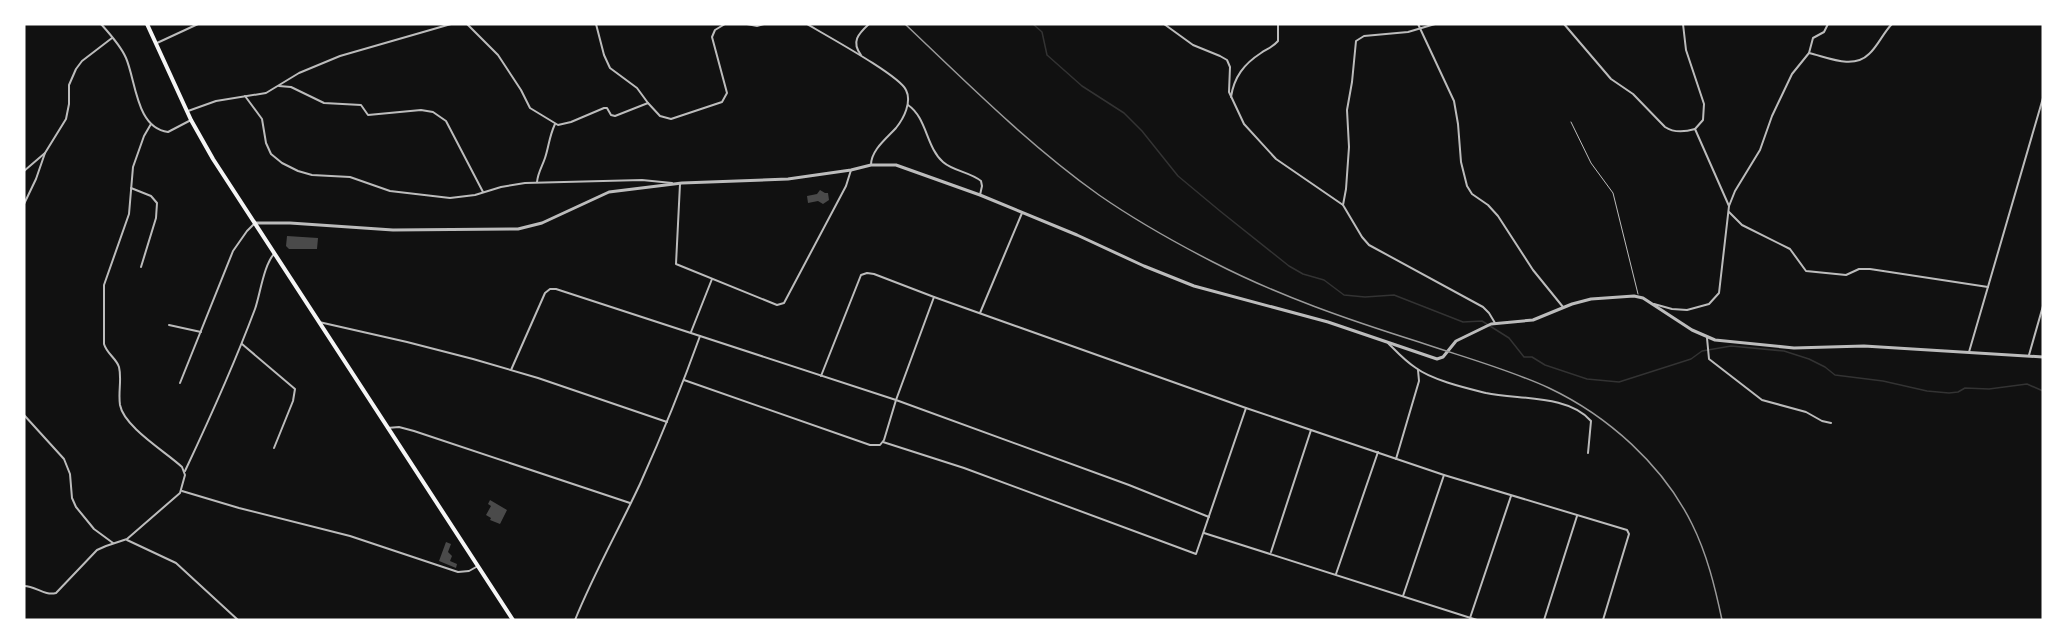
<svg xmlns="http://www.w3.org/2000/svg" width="2067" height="644" font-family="Montserrat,sans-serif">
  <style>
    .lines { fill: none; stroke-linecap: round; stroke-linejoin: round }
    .stream { stroke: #333; stroke-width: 1.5 }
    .building { fill: #4a4a4a }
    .service { stroke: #bcbcbc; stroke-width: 1 }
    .minor { stroke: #bcbcbc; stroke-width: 2 }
    .tertiary { stroke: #bcbcbc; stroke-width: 3 }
    .primary { stroke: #f5f5f5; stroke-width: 4 }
    .rail { stroke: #9a9a9a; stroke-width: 1.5 }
  </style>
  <rect width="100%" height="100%" fill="#111"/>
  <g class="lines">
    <path class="stream" d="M1033 24 1042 32 1047 55 1082 86 1124 113 1142 131 1178 176 1220 211 1289 266 1303 274 1324 280 1344 295 1365 297 1394 295 1463 322 1482 321 1509 338 1524 357H1532L1545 365 1587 379 1619 382 1691 359 1702 351 1731 346 1784 351 1809 359 1825 367 1835 375 1883 381 1927 391 1949 393 1958 392 1965 388 1989 389 2027 384 2043 391"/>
  </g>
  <g class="building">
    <path d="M820 190 825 193H828L829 200 823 204 818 201 808 203 807 196 817 194Z"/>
    <path d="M287 236 318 238 317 249H289L286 246Z"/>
    <path d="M490 500 507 510 500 524 490 520 491 518 486 515 491 506 488 504Z"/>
    <path d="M446 542 451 544 448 552 452 556 450 561 457 564 456 568 439 561Z"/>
  </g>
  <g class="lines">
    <path class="service" d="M1571 122 1591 163 1613 193 1638 294"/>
    <g class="minor">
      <path d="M101 24C110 34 121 46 126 58 136 81 136 128 168 132L191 120"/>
      <path d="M467 24 498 55 521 90 530 108 558 125 571 122 604 108H607L611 115 615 116 648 103 660 116 671 119 722 102 727 93 712 37 715 30 725 24"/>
      <path d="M596 24 604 55 610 68 637 88 648 103"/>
      <path d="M747 24 757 26 764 24"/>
      <path d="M807 24C825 35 899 75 906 90 912 102 904 118 896 128 887 138 871 150 871 165"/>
      <path d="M1164 24 1193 45 1220 56 1227 60 1230 67 1229 92 1244 124 1276 159 1343 205 1362 237 1369 245 1483 307 1489 313 1495 323"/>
      <path d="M1418 24 1454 101 1458 124 1461 162 1467 186 1472 194 1488 205 1498 216 1533 270 1563 307"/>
      <path d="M1564 24 1611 79 1633 94 1665 127C1674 133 1685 132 1695 129"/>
      <path d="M157 43 198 24"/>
      <path d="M1809 53C1827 57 1853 70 1869 54 1878 46 1883 33 1892 24"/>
      <path d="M861 55C851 42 858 34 869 24"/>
      <path d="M279 86 291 87 324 103 361 105 368 115 421 110 433 112 446 121 483 192"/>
      <path d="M245 96 262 119 266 143 271 154 282 163 298 171 312 175 350 177 390 191 450 198 475 195 501 187 525 183 642 180 672 183"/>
      <path d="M1231 97C1234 77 1244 64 1261 53 1267 49 1273 47 1278 41V24"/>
      <path d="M908 105C927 118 926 147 943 162 953 171 970 172 981 181L982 186 980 195"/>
      <path d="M188 111 216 101 266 93 299 73 340 56 451 24"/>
      <path d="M24 171 45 153"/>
      <path d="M537 182C538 172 542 167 545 158 549 146 549 137 555 124"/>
      <path d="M680 184 676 264 777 305 784 303 846 186 851 170"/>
      <path d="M131 188 151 196 157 203 156 218 141 267"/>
      <path d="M24 204 36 179 45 153 66 119 69 104V85L76 69 82 61 112 38"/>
      <path d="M1343 205 1346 189 1349 147 1347 110 1352 82 1356 41 1364 36 1408 32 1435 24"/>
      <path d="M1729 206 1735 191 1760 150 1772 116 1792 74 1809 53 1813 38 1824 32 1828 24"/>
      <path d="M1729 212 1742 225 1790 249 1806 271 1846 275 1859 269H1870L1988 287"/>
      <path d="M934 297 1246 408 1444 475 1627 530 1629 534 1603 620"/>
      <path d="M1654 304 1672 309 1687 310 1709 304 1719 293 1729 206 1695 129 1703 120 1704 104 1686 50 1683 24"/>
      <path d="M980 313 1022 213"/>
      <path d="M319 322 407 342 473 359 538 378 667 422"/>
      <path d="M169 325 201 332"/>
      <path d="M691 332 712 279"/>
      <path d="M1707 338 1709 359 1762 400 1806 412 1822 421 1831 423"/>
      <path d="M1388 343C1397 352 1405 361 1416 368 1432 380 1466 388 1486 393 1517 400 1568 394 1591 421L1588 453"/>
      <path d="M242 344 295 389 293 401 274 448"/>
      <path d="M1969 352 2043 98"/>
      <path d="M2029 355 2043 306"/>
      <path d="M511 370 545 293 550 289H556L896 400 1129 485 1209 517"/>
      <path d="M684 380 870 445H880L884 440 896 400 934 297 874 274 867 273 861 275 821 376"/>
      <path d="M180 383 233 251 247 231 255 223"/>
      <path d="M24 415 64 459 70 474 72 498 76 507 94 529 113 543"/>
      <path d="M387 428 399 427 414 431 630 503"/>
      <path d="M883 442 964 468 1196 554 1246 408"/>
      <path d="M1396 459 1419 381 1418 370"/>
      <path d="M185 471C210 418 234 365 255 309 260 295 264 263 275 253"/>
      <path d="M182 491 239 508 350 536 458 572 469 571 478 566"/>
      <path d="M1204 533 1477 620"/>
      <path d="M127 540 176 563 238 620"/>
      <path d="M1271 552 1311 430"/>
      <path d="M1336 574 1378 452"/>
      <path d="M24 586C36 586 44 596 56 593L97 550 106 546 127 539 180 493 185 475 182 467C166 452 124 427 120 405 118 392 122 379 119 367 116 358 107 354 104 344V285L129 214 133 167 144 136 151 124"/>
      <path d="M1403 596 1444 475"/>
      <path d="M1470 618 1511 496"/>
      <path d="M575 620C594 573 619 529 640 484 662 435 682 386 700 336"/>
      <path d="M1544 620 1577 516"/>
    </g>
    <path class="tertiary" d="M255 223H290L393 230 518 229 542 223 609 192 682 183 788 179 851 170 871 165H896L980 195 1077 235 1144 266 1194 286 1328 322 1437 359 1443 357 1456 341 1491 324 1533 320 1572 304 1591 299 1634 296 1643 298 1692 330 1715 340 1794 348 1864 346 2043 357"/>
    <path class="primary" d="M147 24 191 120 213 159 513 620"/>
    <path class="rail" d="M905 24C967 83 1029 145 1099 195 1135 220 1174 242 1213 262 1279 296 1349 320 1419 342 1463 357 1508 369 1549 388 1608 416 1663 465 1692 524 1707 554 1715 587 1722 620"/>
  </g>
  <rect width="2067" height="644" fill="none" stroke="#ffffff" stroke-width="51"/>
</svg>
